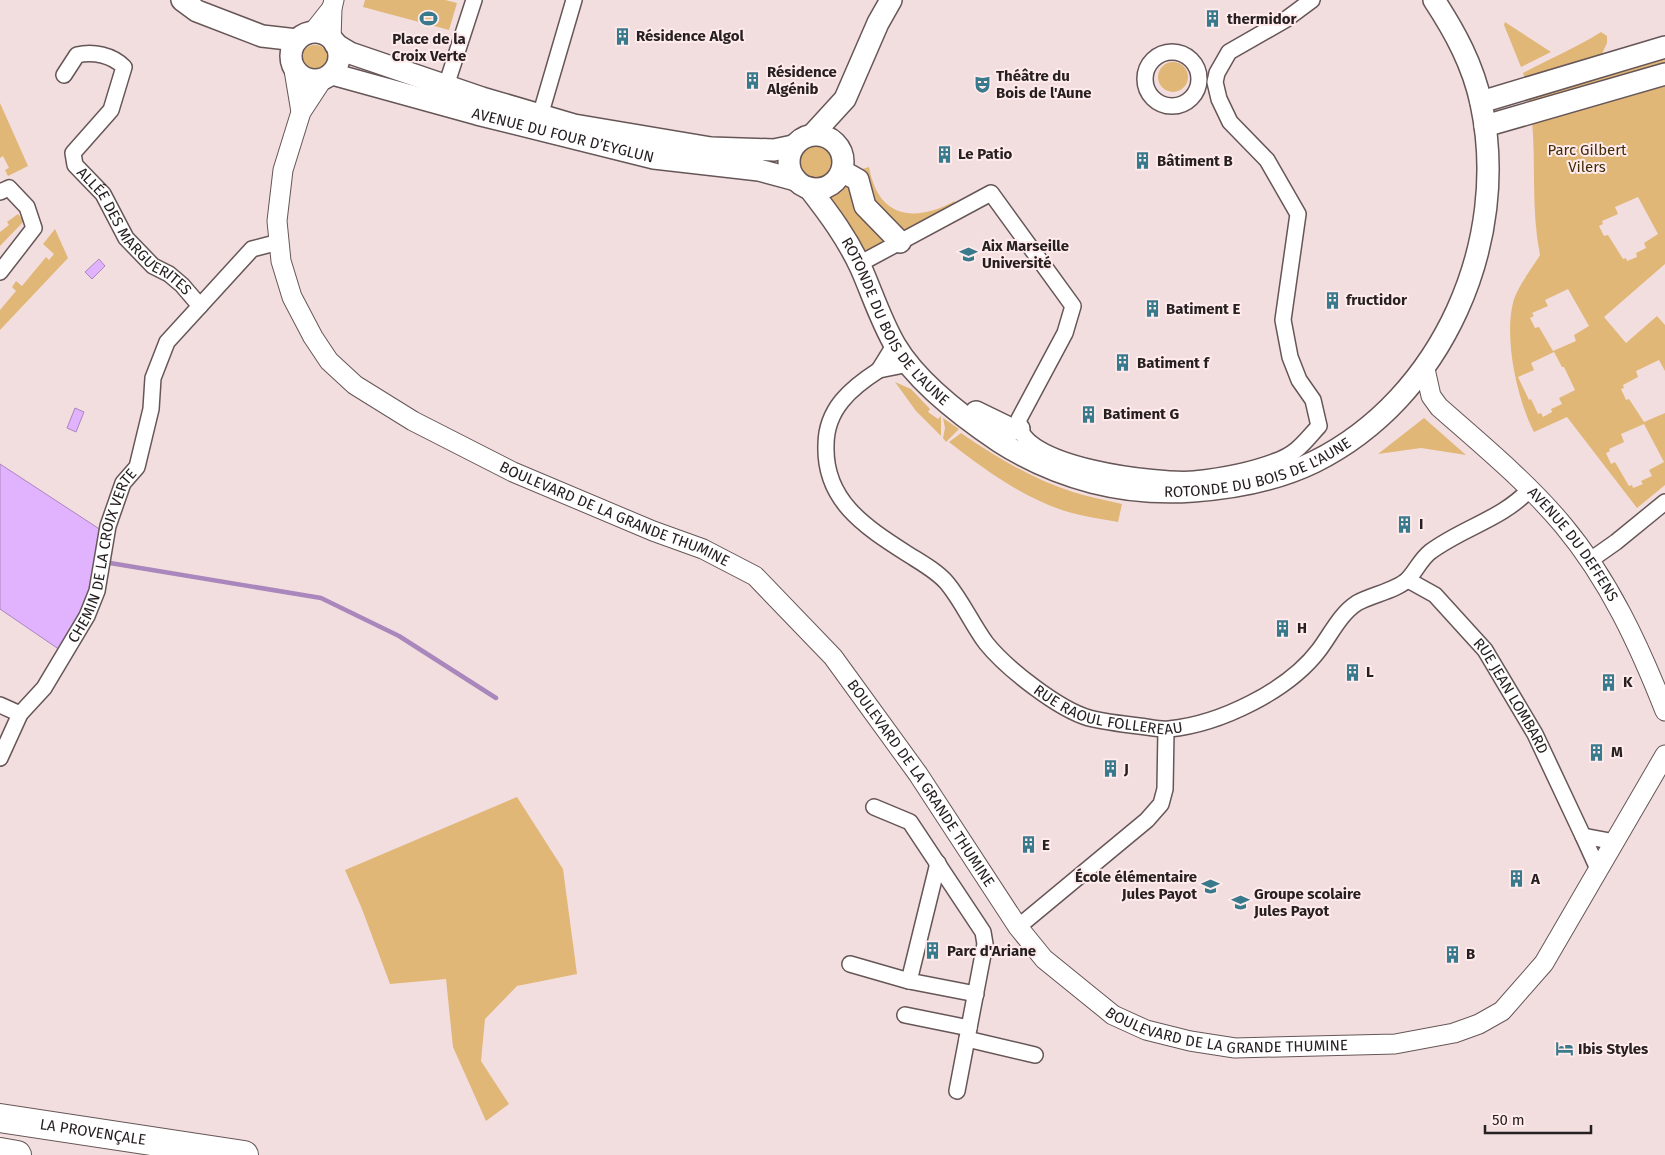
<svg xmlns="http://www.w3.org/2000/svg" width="1665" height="1155" font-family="'Fira Sans',sans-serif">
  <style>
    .green { fill: #e1b777; fill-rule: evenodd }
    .water { fill: #e1b2fe; stroke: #a986bc }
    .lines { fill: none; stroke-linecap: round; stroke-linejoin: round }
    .stream { stroke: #a986bc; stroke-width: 4.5 }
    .minor-casing { stroke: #675657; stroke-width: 18 }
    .tertiary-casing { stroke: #675657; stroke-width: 21 }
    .secondary-casing { stroke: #675657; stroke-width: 24 }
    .motorway-casing { stroke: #675657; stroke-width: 30 }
    .minor { stroke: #fff; stroke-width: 15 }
    .tertiary { stroke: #fff; stroke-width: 19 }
    .secondary { stroke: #fff; stroke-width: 21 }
    .motorway { stroke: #fff; stroke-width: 28 }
    .labels { text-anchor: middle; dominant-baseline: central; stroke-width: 4; stroke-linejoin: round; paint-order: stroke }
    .poi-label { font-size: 15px; font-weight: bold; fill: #272021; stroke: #ffebec; text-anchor: start }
    .street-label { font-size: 15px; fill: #272021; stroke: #ffebec }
    .park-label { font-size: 15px; fill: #412c08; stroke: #ffebec }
  </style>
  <rect width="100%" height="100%" fill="#f2dedf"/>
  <g class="green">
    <path d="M365 0H445L457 3 449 30 363 7Z"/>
    <path d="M1505 22 1551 52 1521 67 1504 25Z"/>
    <path d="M1601 32 1607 36V43L1600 58 1526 83 1523 73C1549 59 1576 48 1601 32Z"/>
    <circle cx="315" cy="59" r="14"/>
    <path d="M1665 58V68L1530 108 1528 95Z"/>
    <circle cx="1173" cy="77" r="15"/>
    <path d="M1665 86V264L1604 317 1626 343 1657 316 1665 325V371L1659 360 1636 371 1638 377 1623 385 1624 388 1621 389 1626 400 1629 399 1644 422 1665 413V485L1637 508 1567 417 1534 432C1517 399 1504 339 1513 303 1516 289 1532 268 1540 255 1531 210 1536 165 1532 120L1569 109 1603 104ZM1638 197 1658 234 1644 243 1646 248 1636 253 1637 257 1627 261 1626 258 1623 259 1608 235 1604 236 1599 226 1603 224 1602 221 1618 214 1615 207ZM1568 289 1589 326 1574 335 1576 341 1553 351 1539 327 1535 328 1530 318 1534 316 1532 313 1548 306 1545 300ZM1554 352 1562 367H1564L1575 390 1559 398 1562 404 1551 409 1552 412 1543 417 1541 413 1538 414 1531 399 1529 400 1518 377 1534 370 1531 363ZM1644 424 1664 462 1649 470 1652 476 1641 481 1643 484 1633 488 1632 485 1629 486 1615 462 1611 464 1606 453 1610 451 1609 449 1624 442 1621 434Z"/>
    <path d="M0 103 28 166 8 176 5 170 9 168 3 156 0 158Z"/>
    <circle cx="816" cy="161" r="17"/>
    <path d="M869 167C878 218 914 223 955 201L953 206 903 235 873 204 859 170Z"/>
    <path d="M849 179 881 233 882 242 877 248 864 255 827 197 839 190Z"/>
    <path d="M18 214 24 221 0 246V232L9 225 7 222Z"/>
    <path d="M55 229 68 258 0 330V310L16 291 12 287 16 281 22 286 46 257 49 260 54 254 43 244Z"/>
    <path d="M895 382 911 389 930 409 928 412 938 419 941 416V436L916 411Z"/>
    <path d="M943 418 959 429 946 442 943 438 945 428Z"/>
    <path d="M1424 418 1466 455 1421 448 1378 454Z"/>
    <path d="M961 433C996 457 1032 479 1073 492 1089 497 1106 500 1122 504L1118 522C1103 519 1087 517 1072 513 1027 501 985 470 949 442Z"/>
    <path d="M517 797 563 869 577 974 517 986 485 1019 481 1061 509 1104 486 1121 453 1047 446 979 390 984 362 909 345 870Z"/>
  </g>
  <g class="water">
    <path d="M99 259 105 266 92 279 85 272Z"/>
    <path d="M75 408 84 412 76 432 67 428Z"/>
    <path d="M0 464 101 530 92 593 60 650 0 609Z"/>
  </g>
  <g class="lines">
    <path class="stream" d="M104 562 321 598 399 636 496 698"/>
    <defs>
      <g id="minor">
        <circle cx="1172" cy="79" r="27"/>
        <path id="s1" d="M64 75 77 55C93 51 112 55 124 67L111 110 73 153 75 165 103 194 126 238 153 266 169 274 182 285 200 306"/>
        <path d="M446 86 474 0"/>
        <path d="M540 116 574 0"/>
        <path d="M0 192 9 188 27 207 34 228 0 272"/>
        <path d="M859 264 991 193 1073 306 1065 333 1019 419C1013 466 1161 482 1194 479 1222 476 1250 471 1276 461 1297 454 1305 441 1319 426L1313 400 1299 380 1290 357 1283 320 1298 214 1267 160 1230 122 1219 99 1215 82 1217 73 1229 52 1285 20 1312 0"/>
        <path d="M895 344 879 370 909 364"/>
        <path id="s2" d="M879 370C851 388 826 409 826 445 824 500 864 526 906 553 920 562 937 571 947 583 962 601 972 624 986 643 1006 668 1058 709 1089 718 1105 722 1122 724 1139 726 1149 727 1159 730 1169 729 1220 724 1288 691 1319 650 1331 634 1340 614 1357 603 1371 595 1398 590 1408 579 1416 571 1420 560 1430 552 1462 528 1502 519 1529 490"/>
        <path d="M1589 561 1616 542 1665 502"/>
        <path id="s3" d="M1408 580 1435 595 1485 650 1535 734 1583 836"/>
        <path d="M0 705 20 714"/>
        <path id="s4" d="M0 758 20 714 44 688 87 616 97 591 108 526 123 483 137 467 151 409 153 378 167 342 252 249 279 242"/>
        <path d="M874 807 910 822 983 932 985 944 957 1091"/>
        <path d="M938 863 909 981 976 994"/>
        <path d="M1598 869 1583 836 1615 842"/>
        <path d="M1018 927 1147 820 1161 804 1165 789 1166 730"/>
        <path d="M850 964 909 981"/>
        <path d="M905 1015 969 1028"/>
        <path d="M967 1039 1035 1055"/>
      </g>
      <g id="tertiary">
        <path d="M313 32 332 8"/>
        <path d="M331 39 332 8 334 0"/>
        <path d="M294 70 301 112"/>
        <path id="s5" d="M322 80 301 112 283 170 277 221 281 261 292 297 313 337 329 361 355 385 413 421 513 472 653 531 703 549 755 576 833 657 918 774 1018 927 1044 959 1113 1015 1146 1030 1190 1041 1235 1048 1395 1044 1454 1033 1479 1024 1502 1011 1544 963 1665 755"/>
        <path id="s6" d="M1425 369 1431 396 1439 407C1481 444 1526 481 1563 525 1609 580 1639 645 1665 711"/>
      </g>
      <g id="secondary">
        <path d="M182 0 197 11 262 36 297 40"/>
        <circle cx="315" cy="56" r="24"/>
        <path d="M335 44 350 53 482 98 574 125 711 148 774 150 793 146"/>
        <path id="s7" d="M332 74 477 114 654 158 759 170 796 180"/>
        <path d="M1481 102 1665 47"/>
        <path d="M1485 126 1665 74"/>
        <path d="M813 134 845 99 878 23 891 0"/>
        <circle cx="816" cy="162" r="27"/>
        <path d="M842 171 858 180 865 206 900 242"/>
        <path id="s8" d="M809 188C830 215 847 238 861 268 872 293 881 321 895 345 917 382 964 418 1000 442 1058 479 1125 496 1193 491 1235 488 1277 480 1314 462 1443 398 1511 241 1481 103 1473 65 1455 32 1434 0"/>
        <path d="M976 412 1011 429H1019"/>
      </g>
      <g id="motorway">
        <path id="s9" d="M0 1118 244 1155"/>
        <path d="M0 1152 17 1155"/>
      </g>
    </defs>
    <use href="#minor" class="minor-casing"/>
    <use href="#tertiary" class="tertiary-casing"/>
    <use href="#secondary" class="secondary-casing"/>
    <use href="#motorway" class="motorway-casing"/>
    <use href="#minor" class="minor"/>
    <use href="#tertiary" class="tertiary"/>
    <use href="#secondary" class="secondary"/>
    <use href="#motorway" class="motorway"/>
  </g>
  <defs>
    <symbol id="stadium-bare" viewBox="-9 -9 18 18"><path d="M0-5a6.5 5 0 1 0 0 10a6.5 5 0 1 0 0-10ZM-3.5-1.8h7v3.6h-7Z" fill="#38798c" stroke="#ffebec" stroke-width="2.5" paint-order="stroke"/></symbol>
    <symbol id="building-bare" viewBox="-9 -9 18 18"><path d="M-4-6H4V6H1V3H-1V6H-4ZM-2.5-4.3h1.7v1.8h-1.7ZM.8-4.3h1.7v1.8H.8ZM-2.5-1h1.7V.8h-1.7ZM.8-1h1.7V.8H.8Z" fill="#38798c" stroke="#ffebec" stroke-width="2.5" paint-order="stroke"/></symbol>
    <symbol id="theatre-bare" viewBox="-9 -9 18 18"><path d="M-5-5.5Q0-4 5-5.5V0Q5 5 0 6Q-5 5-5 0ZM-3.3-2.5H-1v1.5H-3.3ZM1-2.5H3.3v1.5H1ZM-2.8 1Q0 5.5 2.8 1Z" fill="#38798c" stroke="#ffebec" stroke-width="2.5" paint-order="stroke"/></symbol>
    <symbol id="university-bare" viewBox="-9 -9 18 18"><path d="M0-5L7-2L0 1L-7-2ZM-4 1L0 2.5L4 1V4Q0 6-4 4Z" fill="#38798c" stroke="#ffebec" stroke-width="2.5" paint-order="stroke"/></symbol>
    <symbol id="school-bare" viewBox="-9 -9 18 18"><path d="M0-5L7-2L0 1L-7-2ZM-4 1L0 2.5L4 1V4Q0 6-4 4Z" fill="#38798c" stroke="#ffebec" stroke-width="2.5" paint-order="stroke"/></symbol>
    <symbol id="hotel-bare" viewBox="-9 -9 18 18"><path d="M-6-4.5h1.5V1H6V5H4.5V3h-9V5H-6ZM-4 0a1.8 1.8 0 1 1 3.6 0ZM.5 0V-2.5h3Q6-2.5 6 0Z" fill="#38798c" stroke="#ffebec" stroke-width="2.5" paint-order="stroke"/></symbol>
  </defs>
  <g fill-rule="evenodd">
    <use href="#stadium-bare" x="416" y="6" width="25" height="25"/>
    <use href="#building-bare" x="1200" y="6" width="25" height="25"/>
    <use href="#building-bare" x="610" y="24" width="25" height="25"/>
    <use href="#building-bare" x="740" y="68" width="25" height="25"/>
    <use href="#theatre-bare" x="970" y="72" width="25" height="25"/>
    <use href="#building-bare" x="932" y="142" width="25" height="25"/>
    <use href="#building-bare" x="1130" y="148" width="25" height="25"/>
    <use href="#university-bare" x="956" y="242" width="25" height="25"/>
    <use href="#building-bare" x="1320" y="288" width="25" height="25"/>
    <use href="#building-bare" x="1140" y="296" width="25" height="25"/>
    <use href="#building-bare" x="1110" y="350" width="25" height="25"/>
    <use href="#building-bare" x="1076" y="402" width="25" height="25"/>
    <use href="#building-bare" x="1392" y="512" width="25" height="25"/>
    <use href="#building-bare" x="1270" y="616" width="25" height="25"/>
    <use href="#building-bare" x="1340" y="660" width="25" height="25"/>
    <use href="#building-bare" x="1596" y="670" width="25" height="25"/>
    <use href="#building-bare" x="1584" y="740" width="25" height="25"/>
    <use href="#building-bare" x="1098" y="756" width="25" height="25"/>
    <use href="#building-bare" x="1016" y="832" width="25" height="25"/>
    <use href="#building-bare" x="1504" y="866" width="25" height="25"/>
    <use href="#school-bare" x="1198" y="874" width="25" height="25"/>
    <use href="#school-bare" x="1228" y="890" width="25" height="25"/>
    <use href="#building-bare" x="920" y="938" width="25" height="25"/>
    <use href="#building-bare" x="1440" y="942" width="25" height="25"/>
    <use href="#hotel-bare" x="1552" y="1036" width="25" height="25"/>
  </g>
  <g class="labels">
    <g class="poi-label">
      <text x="1227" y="19">thermidor</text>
      <text x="636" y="36">Résidence Algol</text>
      <text x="429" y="39" text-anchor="middle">Place de la<tspan x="429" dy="17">Croix Verte</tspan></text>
      <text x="767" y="72">Résidence<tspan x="767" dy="17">Algénib</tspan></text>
      <text x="996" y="76">Théâtre du<tspan x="996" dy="17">Bois de l'Aune</tspan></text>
      <text x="958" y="154">Le Patio</text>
      <text x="1157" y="161">Bâtiment B</text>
      <text x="982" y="246">Aix Marseille<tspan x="982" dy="17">Université</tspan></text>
      <text x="1346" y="300">fructidor</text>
      <text x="1166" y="309">Batiment E</text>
      <text x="1137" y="363">Batiment f</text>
      <text x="1103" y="414">Batiment G</text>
      <text x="1419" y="524">I</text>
      <text x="1297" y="628">H</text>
      <text x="1366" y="672">L</text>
      <text x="1623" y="682">K</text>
      <text x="1611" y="752">M</text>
      <text x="1124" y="769">J</text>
      <text x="1042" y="845">E</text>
      <text x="1197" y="877" text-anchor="end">École élémentaire<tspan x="1197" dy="17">Jules Payot</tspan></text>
      <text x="1531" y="879">A</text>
      <text x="1254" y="894">Groupe scolaire<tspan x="1254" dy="17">Jules Payot</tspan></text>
      <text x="947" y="951">Parc d'Ariane</text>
      <text x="1466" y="954">B</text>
      <text x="1578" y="1049">Ibis Styles</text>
    </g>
    <g class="street-label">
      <text stroke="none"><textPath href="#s7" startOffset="239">AVENUE DU FOUR D’EYGLUN</textPath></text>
      <text stroke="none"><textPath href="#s1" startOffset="279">ALLÉE DES MARGUERITES</textPath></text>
      <text stroke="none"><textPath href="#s8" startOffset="160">ROTONDE DU BOIS DE L'AUNE</textPath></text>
      <text stroke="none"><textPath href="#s8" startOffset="595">ROTONDE DU BOIS DE L'AUNE</textPath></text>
      <text stroke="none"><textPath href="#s5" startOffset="628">BOULEVARD DE LA GRANDE THUMINE</textPath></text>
      <text stroke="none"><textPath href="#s6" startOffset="234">AVENUE DU DEFFENS</textPath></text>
      <text stroke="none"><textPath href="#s4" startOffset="230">CHEMIN DE LA CROIX VERTE</textPath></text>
      <text stroke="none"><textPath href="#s3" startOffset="158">RUE JEAN LOMBARD</textPath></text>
      <text stroke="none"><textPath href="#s2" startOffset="506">RUE RAOUL FOLLEREAU</textPath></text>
      <text stroke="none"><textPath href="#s5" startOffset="1048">BOULEVARD DE LA GRANDE THUMINE</textPath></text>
      <text stroke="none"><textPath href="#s5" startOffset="1468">BOULEVARD DE LA GRANDE THUMINE</textPath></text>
      <text stroke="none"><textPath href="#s9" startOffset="94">LA PROVENÇALE</textPath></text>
    </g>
    <g class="park-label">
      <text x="1587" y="150">Parc Gilbert<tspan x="1587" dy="17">Vilers</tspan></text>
    </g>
  </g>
  <path d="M1485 1125v8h106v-8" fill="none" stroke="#272021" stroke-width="2.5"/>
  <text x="1492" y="1125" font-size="15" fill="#272021" stroke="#ffebec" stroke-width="4" paint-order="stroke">50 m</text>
</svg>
